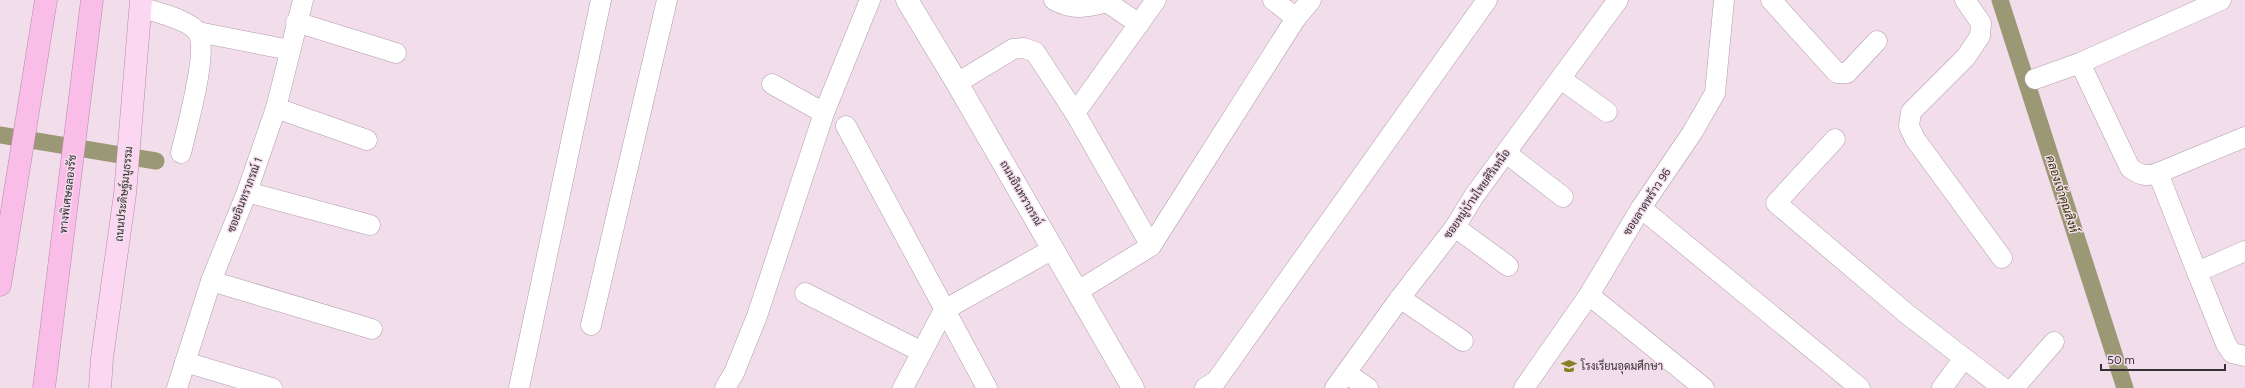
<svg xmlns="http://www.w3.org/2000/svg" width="2245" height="388" font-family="Figtree,Sarabun,sans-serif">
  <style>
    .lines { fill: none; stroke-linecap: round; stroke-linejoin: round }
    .canal { stroke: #9b9875; stroke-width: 17 }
    .minor-casing { stroke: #b19dab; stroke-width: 21 }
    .tertiary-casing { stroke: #b19dab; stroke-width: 23 }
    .primary-casing { stroke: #b58ba9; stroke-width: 23 }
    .motorway-casing { stroke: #b58ba9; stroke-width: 23 }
    .minor { stroke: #fff; stroke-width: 20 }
    .tertiary { stroke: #fff; stroke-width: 22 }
    .primary { stroke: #fbd7f1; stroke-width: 22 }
    .motorway { stroke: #f9bde8; stroke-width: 22 }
    .labels { text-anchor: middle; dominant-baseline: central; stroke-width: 3; stroke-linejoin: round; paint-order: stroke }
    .street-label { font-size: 11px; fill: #362f34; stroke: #f2ddeb }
    .poi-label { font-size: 11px; fill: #362f34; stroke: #f2ddeb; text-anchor: start }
    .water-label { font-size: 12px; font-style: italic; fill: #353101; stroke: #f2ddeb }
  </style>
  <rect width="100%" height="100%" fill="#f2ddeb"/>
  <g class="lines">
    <g class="canal">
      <path d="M2000 0 2125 388"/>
      <path d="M0 135 156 161"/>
    </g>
    <defs>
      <g id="minor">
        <path d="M1054 0C1074 11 1086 7 1107 2L1139 24"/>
        <path d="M1771 0 1837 73H1847L1877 41"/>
        <path d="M1965 0 1981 23 1980 36 1966 57 1911 112 1909 126 1915 139 2002 258"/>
        <path d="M140 7C155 12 191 20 198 33 209 51 186 130 181 153"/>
        <path d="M1296 18 1311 0"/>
        <path d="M296 22 396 53"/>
        <path d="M198 32 290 50"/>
        <path d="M2080 63 2130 168C2140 175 2146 177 2158 173L2245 137"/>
        <path d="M1561 79 1607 112"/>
        <path d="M2035 79 2080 63 2221 0"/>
        <path d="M957 83 1013 49 1024 48 1035 52 1075 113 1151 246"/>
        <path d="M772 84 824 113 870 0"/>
        <path d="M276 108 367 140"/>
        <path d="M1075 113 1156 0"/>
        <path d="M846 126 987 388"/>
        <path d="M1835 139 1776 203 1907 314 2003 388"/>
        <path d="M1506 153 1563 197"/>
        <path d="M2158 173 2197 272"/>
        <path d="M247 192 370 225"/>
        <path d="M1641 208 1860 388"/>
        <path d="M1455 227 1508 266"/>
        <path d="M2245 251 2197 272 2226 344 2232 353 2245 356"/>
        <path d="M211 281 372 329"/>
        <path d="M1078 291 1151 246 1296 18 1273 0"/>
        <path d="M805 293 922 352"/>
        <path d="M1589 295 1704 388"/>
        <path d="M1400 298 1463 341"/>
        <path d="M591 325 667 0"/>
        <path d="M185 362 272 388"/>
        <path d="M1346 373 1368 388"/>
        <path d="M177 388 211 281 247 192 276 108 303 0"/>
        <path d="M519 388 601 0"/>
        <path d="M725 388 734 373 757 316 824 113"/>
        <path d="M903 388 944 310 1053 249"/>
        <path d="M1205 388 1216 381 1487 0"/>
        <path d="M1335 388 1400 298 1455 227 1474 196 1618 0"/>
        <path d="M1524 388 1589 295 1641 208 1692 133 1715 93 1724 0"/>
        <path d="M1942 388 1964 358"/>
        <path d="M2014 388 2054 342"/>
      </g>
      <path id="tertiary" d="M907 0 957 83 1133 388"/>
      <path id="primary" d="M100 388 102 358 125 194 141 0"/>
      <g id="motorway">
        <path d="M0 285 46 0"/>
        <path d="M44 388 92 0"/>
      </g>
    </defs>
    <use href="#minor" class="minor-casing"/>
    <use href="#tertiary" class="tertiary-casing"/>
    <use href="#primary" class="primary-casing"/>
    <use href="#motorway" class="motorway-casing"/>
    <use href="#minor" class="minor"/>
    <use href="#tertiary" class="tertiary"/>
    <use href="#primary" class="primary"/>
    <use href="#motorway" class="motorway"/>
  </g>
  <defs>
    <symbol id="school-bare" viewBox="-9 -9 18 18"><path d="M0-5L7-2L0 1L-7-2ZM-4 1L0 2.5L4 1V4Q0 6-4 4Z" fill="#898128" stroke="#f2ddeb" stroke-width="2.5" paint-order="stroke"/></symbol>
  </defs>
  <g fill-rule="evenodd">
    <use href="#school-bare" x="1558" y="355" width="22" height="22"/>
  </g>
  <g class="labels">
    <g class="street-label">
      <text transform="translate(1021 193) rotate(60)">ถนนอินทราภรณ์</text>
      <text transform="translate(68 194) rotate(-83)">ทางพิเศษฉลองรัช</text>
      <text transform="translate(124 194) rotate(-84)">ถนนประดิษฐ์มนูธรรม</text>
      <text transform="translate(1477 194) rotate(-55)">ซอยหมู่บ้านไทยศิริเหนือ</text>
      <text transform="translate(245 195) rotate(-69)">ซอยอินทราภรณ์ 1</text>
      <text transform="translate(1647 202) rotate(-57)">ซอยลาดพร้าว 96</text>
    </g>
    <g class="poi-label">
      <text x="1581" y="366">โรงเรียนอุดมศึกษา</text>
    </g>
    <g class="water-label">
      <text transform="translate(2062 194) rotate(72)">คลองเจ้าคุณสิงห์</text>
    </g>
  </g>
  <path d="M2101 364v6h124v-6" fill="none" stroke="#362f34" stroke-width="2"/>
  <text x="2107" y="364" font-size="12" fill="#362f34" stroke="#f2ddeb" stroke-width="3" paint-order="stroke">50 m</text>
</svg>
